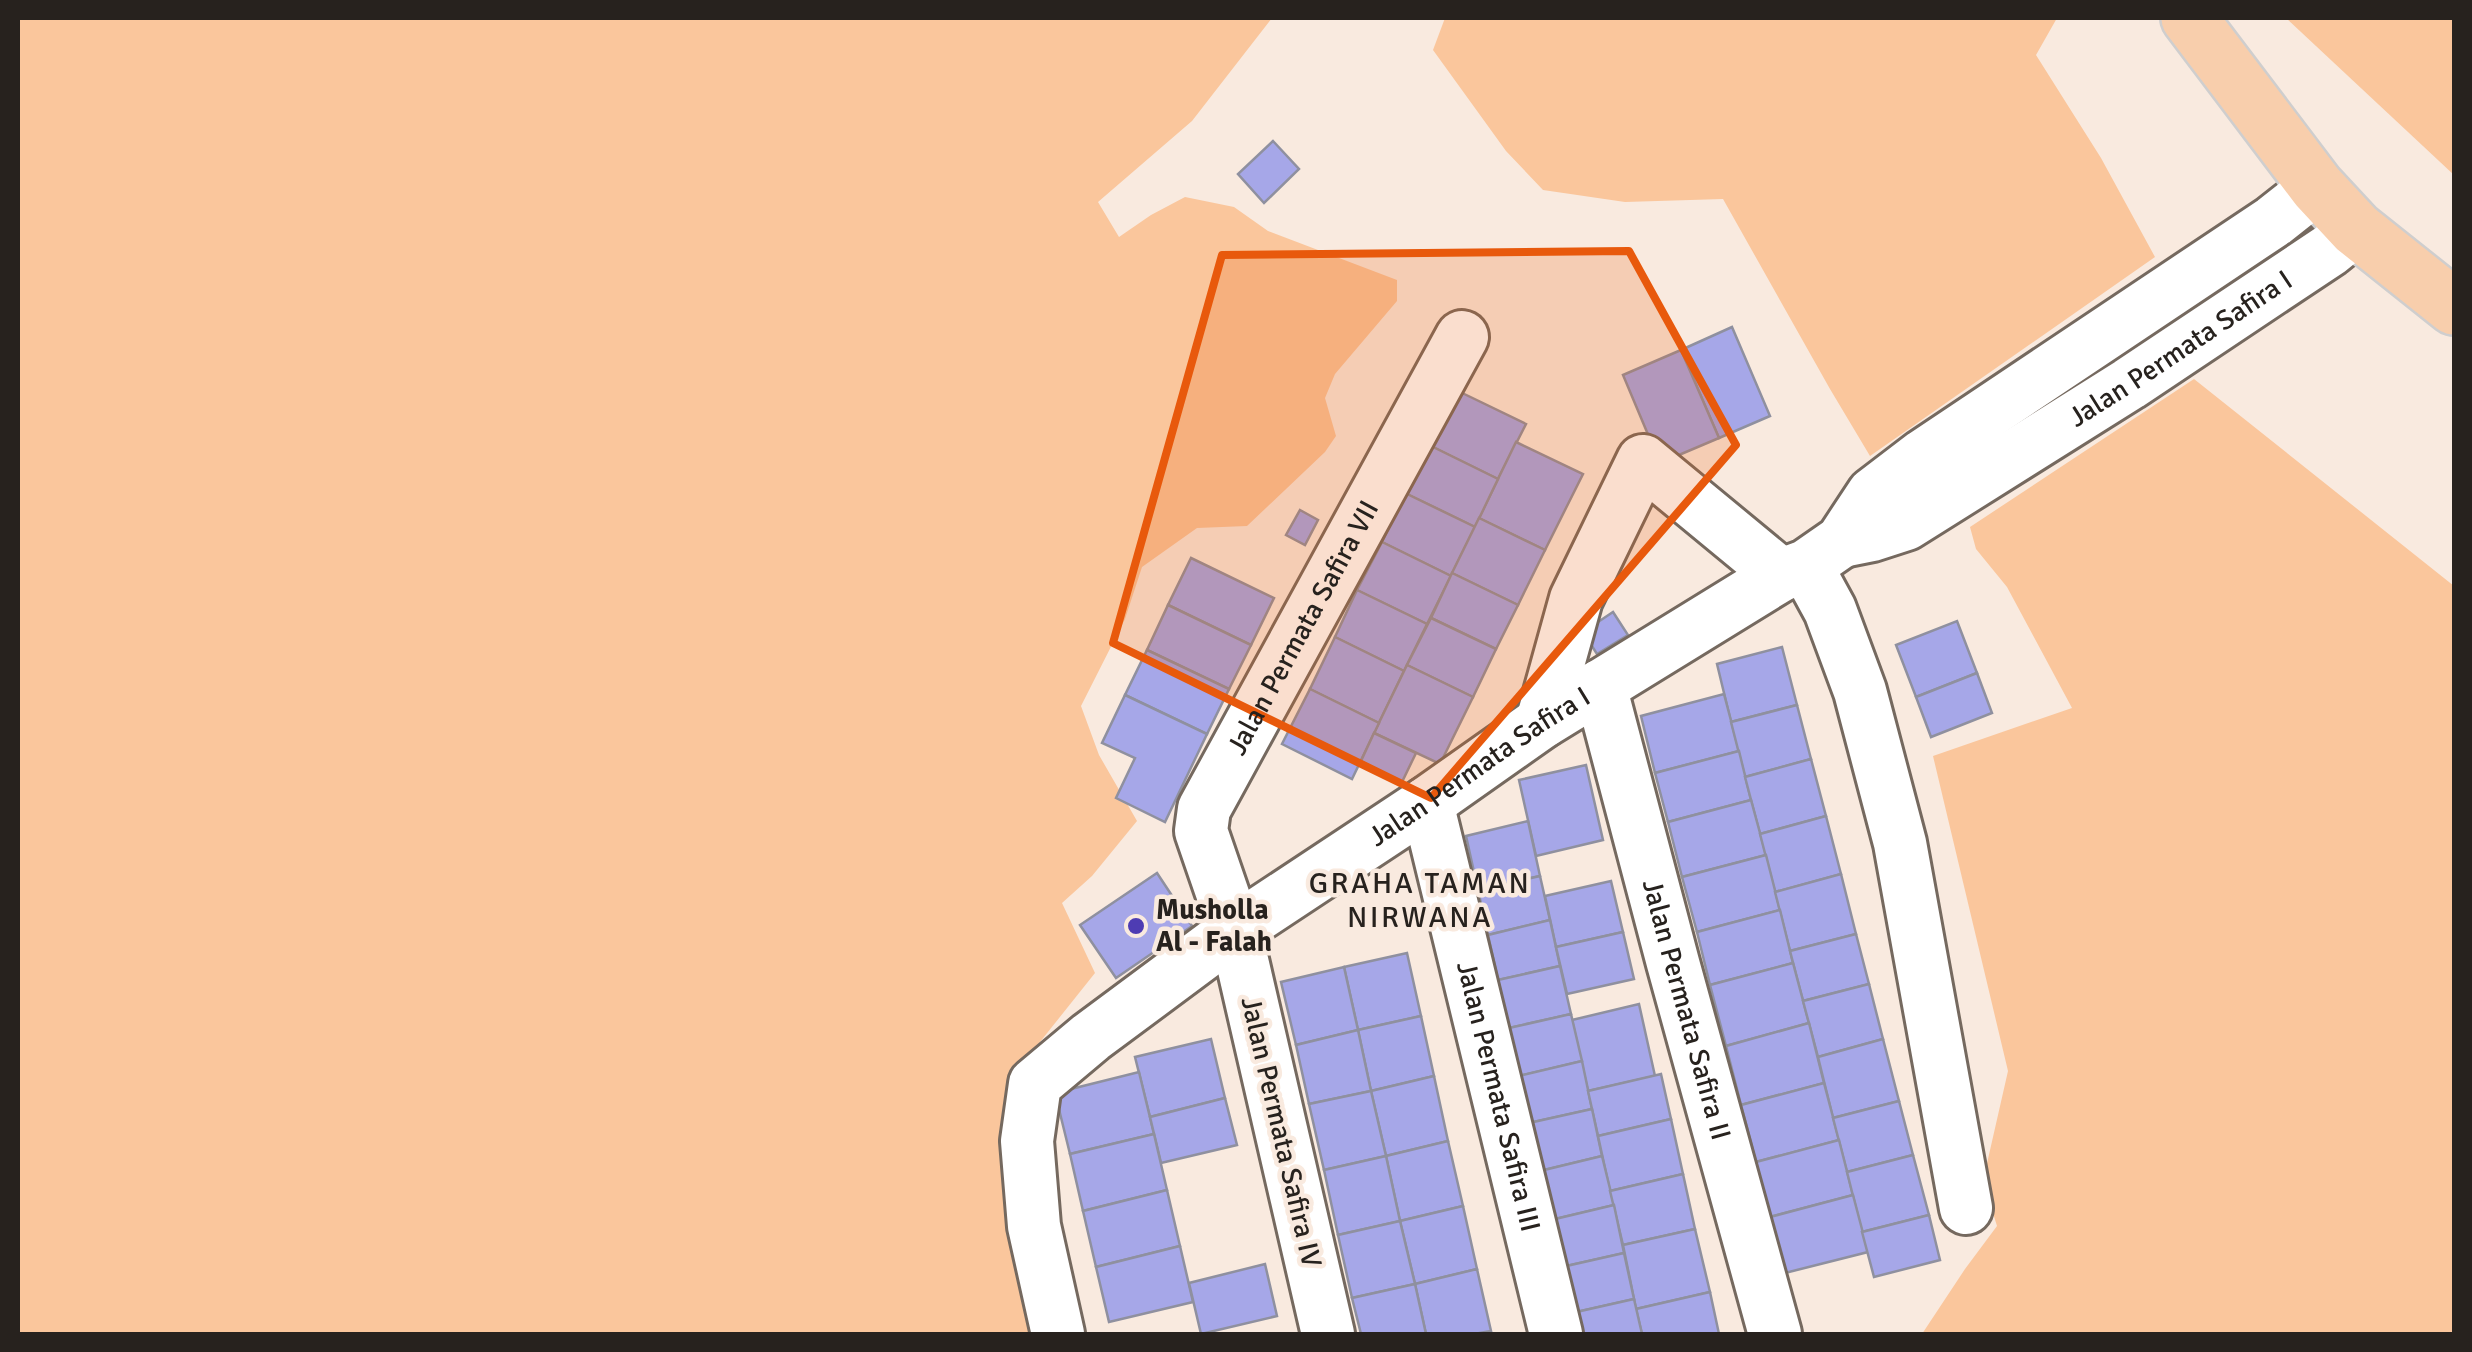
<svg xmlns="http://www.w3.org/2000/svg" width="2472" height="1352" font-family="Signika,sans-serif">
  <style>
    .green { fill: #fac69c }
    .building { fill: #a6a7e8; stroke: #8f909f; stroke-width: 2.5 }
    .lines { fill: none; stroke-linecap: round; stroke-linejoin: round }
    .minor-casing { stroke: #75695f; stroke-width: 58 }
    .major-casing { stroke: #cfcece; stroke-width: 60 }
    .minor { stroke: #fff; stroke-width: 52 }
    .major { stroke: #f8ceac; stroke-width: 55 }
    .marked { fill: #e8590c; fill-opacity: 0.2; stroke: #e8590c; stroke-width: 8; stroke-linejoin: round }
    .poi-dot { fill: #4e3cb3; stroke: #f9eadf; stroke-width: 4 }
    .labels { text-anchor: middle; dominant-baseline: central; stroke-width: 9; stroke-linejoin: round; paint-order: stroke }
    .street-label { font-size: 28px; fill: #27221e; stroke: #f9eadf }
    .poi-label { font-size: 28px; font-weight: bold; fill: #27221e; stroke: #f9eadf; text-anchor: start }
    .neighbourhood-label { font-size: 30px; letter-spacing: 2.5px; fill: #27221e; stroke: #f9eadf }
  </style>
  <rect width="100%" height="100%" fill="#f9eadf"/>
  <g class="green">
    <path d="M18 18H1272L1192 121 1098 202 1119 237 1151 215 1185 197 1234 207 1268 231 1397 280V301L1335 374 1325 398 1336 436 1325 452 1247 526 1197 528 1142 567 1125 619 1081 706 1099 755 1137 821 1092 876 1062 903 1095 973 1024 1062 1014 1087 1017 1271 1037 1334H18Z"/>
    <path d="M1445 18H2057L2036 55 2101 158 2155 257 1870 456 1830 389 1723 199 1625 202 1543 190 1506 151 1433 50Z"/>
    <path d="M2286 18H2454V175Z"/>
    <path d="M2194 379 2454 586V1334H1922L1965 1269 1997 1226 1983 1181 2008 1071 1933 756 2072 708 2007 587 1976 549 1970 527Z"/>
  </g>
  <g class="building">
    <path d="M1273 141 1299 169 1264 203 1238 174Z"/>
    <path d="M1732 327 1770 416 1719 438 1681 350Z"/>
    <path d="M1681 350 1719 438 1660 463 1623 375Z"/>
    <path d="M1456 390 1526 424 1498 479 1429 445Z"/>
    <path d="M1516 442 1583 474 1545 550 1479 518Z"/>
    <path d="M1429 445 1498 479 1475 527 1405 493Z"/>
    <path d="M1405 493 1475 527 1451 576 1382 542Z"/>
    <path d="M1300 510 1318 520 1305 545 1286 535Z"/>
    <path d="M1479 518 1545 550 1518 605 1452 573Z"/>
    <path d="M1382 542 1451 576 1427 624 1357 590Z"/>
    <path d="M1191 558 1274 598 1251 645 1168 605Z"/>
    <path d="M1452 573 1518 605 1496 649 1431 618Z"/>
    <path d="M1357 590 1427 624 1404 671 1335 637Z"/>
    <path d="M1168 605 1251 645 1229 689 1147 650Z"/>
    <path d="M1613 612 1628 635 1597 654 1583 632Z"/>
    <path d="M1431 618 1496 649 1473 697 1407 665Z"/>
    <path d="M1957 621 1977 673 1916 697 1896 645Z"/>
    <path d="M1335 637 1404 671 1379 723 1310 689Z"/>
    <path d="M1782 647 1797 705 1731 722 1717 664Z"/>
    <path d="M1147 650 1229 689 1207 734 1125 695Z"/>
    <path d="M1407 665 1473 697 1440 764 1374 733Z"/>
    <path d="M1977 673 1992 713 1931 737 1916 697Z"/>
    <path d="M1310 689 1379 723 1352 779 1282 744Z"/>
    <path d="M1724 694 1739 751 1655 773 1641 716Z"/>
    <path d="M1125 695 1207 734 1165 822 1116 798 1135 758 1102 743Z"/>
    <path d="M1797 705 1811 759 1745 777 1731 722Z"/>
    <path d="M1374 733 1416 753 1402 782 1361 761Z"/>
    <path d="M1739 751 1751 800 1668 822 1655 773Z"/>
    <path d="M1811 759 1826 816 1760 834 1745 777Z"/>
    <path d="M1586 765 1603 840 1536 856 1519 780Z"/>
    <path d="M1751 800 1766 855 1682 877 1668 822Z"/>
    <path d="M1826 816 1841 874 1775 892 1760 834Z"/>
    <path d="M1528 821 1540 876 1478 890 1466 836Z"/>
    <path d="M1766 855 1780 910 1697 932 1682 877Z"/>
    <path d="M1157 873 1192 926 1116 978 1080 925Z"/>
    <path d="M1841 874 1856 934 1790 951 1775 892Z"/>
    <path d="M1540 876 1550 920 1488 935 1478 890Z"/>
    <path d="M1611 881 1623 932 1556 947 1545 896Z"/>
    <path d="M1780 910 1793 963 1710 985 1697 932Z"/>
    <path d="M1550 920 1560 966 1498 980 1488 935Z"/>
    <path d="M1623 932 1634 979 1567 994 1556 947Z"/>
    <path d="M1856 934 1869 984 1803 1001 1790 951Z"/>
    <path d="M1407 953 1421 1016 1358 1030 1344 967Z"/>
    <path d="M1793 963 1809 1023 1726 1046 1710 985Z"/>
    <path d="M1560 966 1571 1014 1509 1028 1498 980Z"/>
    <path d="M1344 967 1358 1030 1296 1045 1281 982Z"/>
    <path d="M1869 984 1883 1039 1818 1057 1803 1001Z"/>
    <path d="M1639 1004 1655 1076 1588 1091 1572 1020Z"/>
    <path d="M1571 1014 1582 1061 1519 1076 1509 1028Z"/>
    <path d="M1421 1016 1434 1076 1371 1091 1358 1030Z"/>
    <path d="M1809 1023 1824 1083 1741 1105 1726 1046Z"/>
    <path d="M1358 1030 1371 1091 1309 1104 1296 1045Z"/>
    <path d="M1211 1039 1225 1098 1150 1117 1135 1057Z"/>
    <path d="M1883 1039 1899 1101 1833 1118 1818 1057Z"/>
    <path d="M1582 1061 1592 1109 1529 1123 1519 1076Z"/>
    <path d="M1139 1072 1154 1134 1070 1154 1055 1093Z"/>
    <path d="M1661 1074 1671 1119 1598 1136 1588 1091Z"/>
    <path d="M1434 1076 1448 1141 1386 1156 1371 1091Z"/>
    <path d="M1824 1083 1839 1140 1756 1162 1741 1105Z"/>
    <path d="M1371 1091 1386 1156 1324 1170 1309 1104Z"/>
    <path d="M1225 1098 1237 1145 1161 1163 1150 1117Z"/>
    <path d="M1899 1101 1913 1155 1847 1172 1833 1118Z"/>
    <path d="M1592 1109 1602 1156 1540 1171 1529 1123Z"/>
    <path d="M1671 1119 1683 1174 1610 1191 1598 1136Z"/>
    <path d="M1154 1134 1167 1190 1083 1211 1070 1154Z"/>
    <path d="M1839 1140 1853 1195 1770 1217 1756 1162Z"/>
    <path d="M1448 1141 1463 1206 1400 1221 1386 1156Z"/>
    <path d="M1913 1155 1929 1215 1862 1232 1847 1172Z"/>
    <path d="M1386 1156 1400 1221 1338 1235 1324 1170Z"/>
    <path d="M1602 1156 1614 1205 1551 1220 1540 1171Z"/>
    <path d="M1683 1174 1695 1229 1623 1245 1610 1191Z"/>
    <path d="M1167 1190 1180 1246 1096 1267 1083 1211Z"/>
    <path d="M1853 1195 1868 1252 1785 1273 1770 1217Z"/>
    <path d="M1614 1205 1624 1253 1562 1267 1551 1220Z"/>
    <path d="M1463 1206 1477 1269 1415 1284 1400 1221Z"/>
    <path d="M1929 1215 1940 1260 1874 1277 1862 1232Z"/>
    <path d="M1400 1221 1415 1284 1352 1298 1338 1235Z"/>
    <path d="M1695 1229 1710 1292 1636 1309 1623 1245Z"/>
    <path d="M1180 1246 1193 1302 1109 1322 1096 1267Z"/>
    <path d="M1624 1253 1634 1299 1572 1313 1562 1267Z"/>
    <path d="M1265 1264 1277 1316 1201 1334 1189 1283Z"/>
    <path d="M1477 1269 1491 1331 1474 1334H1426L1415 1284Z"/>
    <path d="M1415 1284 1426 1334H1361L1352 1298Z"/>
    <path d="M1710 1292 1719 1334H1642L1636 1309Z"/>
    <path d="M1634 1299 1642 1334H1577L1572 1313Z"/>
  </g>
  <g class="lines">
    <defs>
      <g id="minor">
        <path id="s1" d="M1842 541 1872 535 1906 524 2129 384 2330 250 2356 229"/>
        <path d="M1806 566 1830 610 1860 691 1900 843 1966 1208"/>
        <path id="s2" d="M1600 686 1673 963 1775 1334"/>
        <path d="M1542 722 1576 599 1643 461 1781 575"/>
        <path id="s3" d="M1427 803 1556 1334"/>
        <path id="s4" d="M1058 1334 1034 1226 1027 1141 1035 1084 1091 1037 1235 930 1427 803 1542 722 1781 575 1806 566 1842 541 1873 494 1924 455 2274 221 2317 187"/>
        <path id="s5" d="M1328 1334 1235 930 1201 831 1204 809 1462 337"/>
      </g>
      <path id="major" d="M2189 18 2317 187 2356 229 2454 307"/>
    </defs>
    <use href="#minor" class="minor-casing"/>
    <use href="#major" class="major-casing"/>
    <use href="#minor" class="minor"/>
    <use href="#major" class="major"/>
  </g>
  <path class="marked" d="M1629 251 1736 445 1431 798 1113 643 1222 255Z"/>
  <circle class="poi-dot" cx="1136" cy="926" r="10"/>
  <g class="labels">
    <g class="street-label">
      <text stroke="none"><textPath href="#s1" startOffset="392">Jalan Permata Safira I</textPath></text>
      <text stroke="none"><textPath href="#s5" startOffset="748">Jalan Permata Safira VII</textPath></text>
      <text stroke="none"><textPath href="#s4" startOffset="800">Jalan Permata Safira I</textPath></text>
      <text stroke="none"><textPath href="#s2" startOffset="335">Jalan Permata Safira II</textPath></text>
      <text stroke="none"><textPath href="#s3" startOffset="302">Jalan Permata Safira III</textPath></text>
      <text transform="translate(1281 1132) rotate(77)">Jalan Permata Safira IV</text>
    </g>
    <g class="poi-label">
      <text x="1156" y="910">Musholla<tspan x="1156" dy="32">Al - Falah</tspan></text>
    </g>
    <g class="neighbourhood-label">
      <text x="1420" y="883">GRAHA TAMAN<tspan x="1420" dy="34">NIRWANA</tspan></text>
    </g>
  </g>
  <rect width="2472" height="1352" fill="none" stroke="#27221e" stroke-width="40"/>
</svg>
